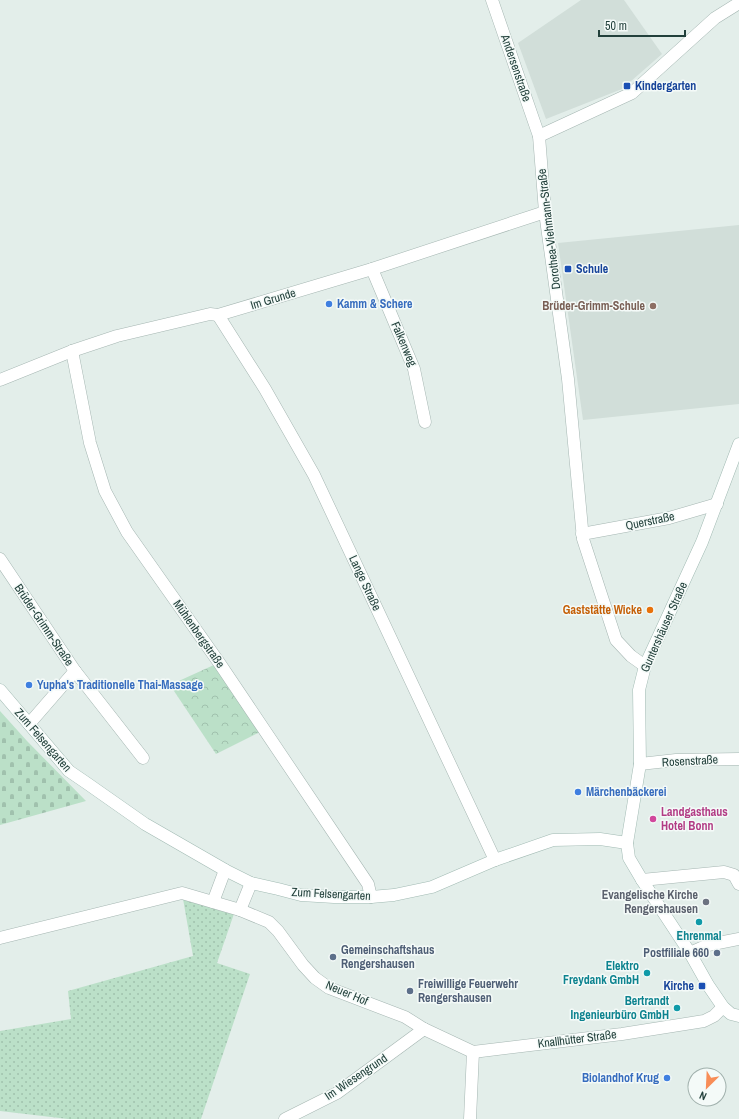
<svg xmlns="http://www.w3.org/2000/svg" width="739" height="1119" font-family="'Archivo Narrow',sans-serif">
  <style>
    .built { fill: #d1ded9 }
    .grass { fill: url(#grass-dots) }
    .forest { fill: url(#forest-crowns) }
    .cemetery { fill: url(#cemetery-stones) }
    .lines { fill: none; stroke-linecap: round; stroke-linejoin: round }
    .street-casing { stroke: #a5b6b2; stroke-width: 13 }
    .secondary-casing { stroke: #a1bab3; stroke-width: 13 }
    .street { stroke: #fff; stroke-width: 12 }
    .secondary { stroke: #fff; stroke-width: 12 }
    .transit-dot { fill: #1a4fb4; stroke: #f4faf8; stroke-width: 1.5 }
    .shop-dot { fill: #3f7fe0; stroke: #f4faf8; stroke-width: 1.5 }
    .education-dot { fill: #8d6e63; stroke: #f4faf8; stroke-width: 1.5 }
    .food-dot { fill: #e8710a; stroke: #f4faf8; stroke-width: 1.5 }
    .hotel-dot { fill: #d1479c; stroke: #f4faf8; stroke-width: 1.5 }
    .worship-dot { fill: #6b7280; stroke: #f4faf8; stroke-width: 1.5 }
    .culture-dot { fill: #0f9aa8; stroke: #f4faf8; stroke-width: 1.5 }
    .service-dot { fill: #5c6f8a; stroke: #f4faf8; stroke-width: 1.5 }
    .labels { text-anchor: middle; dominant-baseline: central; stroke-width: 3; stroke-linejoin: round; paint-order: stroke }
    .street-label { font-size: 12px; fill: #22403b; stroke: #f4faf8 }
    .transit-label { font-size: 12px; font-weight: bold; fill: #164399; stroke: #f4faf8; text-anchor: start }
    .shop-label { font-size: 12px; font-weight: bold; fill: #366cbe; stroke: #f4faf8; text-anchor: start }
    .education-label { font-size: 12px; font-weight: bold; fill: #785e54; stroke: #f4faf8; text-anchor: end }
    .food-label { font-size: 12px; font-weight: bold; fill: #c56008; stroke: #f4faf8; text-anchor: end }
    .hotel-label { font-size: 12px; font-weight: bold; fill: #b23c85; stroke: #f4faf8; text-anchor: start }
    .worship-label { font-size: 12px; font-weight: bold; fill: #5b616d; stroke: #f4faf8; text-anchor: end }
    .culture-label { font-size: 12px; font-weight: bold; fill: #0d838f; stroke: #f4faf8; text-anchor: end }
    .service-label { font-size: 12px; font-weight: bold; fill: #4e5e75; stroke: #f4faf8; text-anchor: start }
  </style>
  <defs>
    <pattern id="grass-dots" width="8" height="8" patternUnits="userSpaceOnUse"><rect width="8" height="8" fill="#bbe0c8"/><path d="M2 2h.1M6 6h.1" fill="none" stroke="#a0c1ad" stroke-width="1.8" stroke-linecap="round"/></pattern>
    <pattern id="forest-crowns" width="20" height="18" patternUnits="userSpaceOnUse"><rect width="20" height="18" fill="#bbe0c8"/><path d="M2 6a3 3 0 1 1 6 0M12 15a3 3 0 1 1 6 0" fill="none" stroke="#a0c1ad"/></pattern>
    <pattern id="cemetery-stones" width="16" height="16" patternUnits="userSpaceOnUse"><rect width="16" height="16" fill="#bbe0c8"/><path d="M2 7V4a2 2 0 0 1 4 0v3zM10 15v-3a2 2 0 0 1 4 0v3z" fill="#a0c1ad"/></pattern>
  </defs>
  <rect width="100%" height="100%" fill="#e3eeea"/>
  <g class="built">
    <path d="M581 0H624L662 54 622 89 546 119 518 43Z"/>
    <path d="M739 225V404L583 420 558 243Z"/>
  </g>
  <path class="grass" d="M182 893 236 908 217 963 250 974 201 1119H68L0 1111V1031L71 1019 68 991 193 956Z"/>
  <path class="forest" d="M216 664 260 732 216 754 170 685Z"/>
  <path class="cemetery" d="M0 711 27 741 86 801 0 825Z"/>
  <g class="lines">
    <defs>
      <g id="street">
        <path d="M492 0 539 136 545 212 568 379 583 539 616 640 631 656 645 666"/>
        <path d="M539 136 632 93 715 18 739 3"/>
        <path d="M372 269 414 369 425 422"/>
        <path d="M218 315 265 389 314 475 495 860"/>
        <path d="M72 351 90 443 105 491 127 532 220 664 368 884 371 897"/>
        <path d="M0 380 72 351 117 336 210 314 218 315 372 269 545 212"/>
        <path d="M582 534 669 518 717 504"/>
        <path d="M0 559 75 671 143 758"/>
        <path d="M29 724 75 671"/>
        <path d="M640 764 676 760 739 759"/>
        <path d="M642 880 724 872 734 875 739 884"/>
        <path d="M213 902 225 870"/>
        <path d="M240 910 251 883"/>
        <path d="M0 938 182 893 240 910 269 922 278 931 303 965 315 978 329 988 405 1017 424 1029 473 1052"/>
        <path d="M690 953 708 945 739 939"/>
        <path d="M473 1052 622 1034 704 1021 714 1016 723 1007"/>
        <path d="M285 1119 337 1093 424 1029"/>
        <path d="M470 1119 473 1052"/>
      </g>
      <g id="secondary">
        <path d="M739 444 702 542 645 666 639 690 640 764 627 843 629 858 642 880 690 953 708 985 723 1007 731 1014 739 1016"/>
        <path d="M0 690 69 771 88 784 145 824 225 870 251 883 278 889 301 895 334 897H371L394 895 432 887 495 860 553 840 600 839 627 843"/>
      </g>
    </defs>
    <use href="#street" class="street-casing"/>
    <use href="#secondary" class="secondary-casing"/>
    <use href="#street" class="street"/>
    <use href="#secondary" class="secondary"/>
  </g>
  <g class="transit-dot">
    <rect x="623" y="82" width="8" height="8" rx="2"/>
    <rect x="564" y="265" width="8" height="8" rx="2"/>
    <rect x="698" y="982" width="8" height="8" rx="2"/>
  </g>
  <g class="shop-dot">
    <circle cx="329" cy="304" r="4"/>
    <circle cx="29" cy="685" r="4"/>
    <circle cx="578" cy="792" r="4"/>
    <circle cx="667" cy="1078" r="4"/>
  </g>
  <circle class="education-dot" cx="653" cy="306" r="4"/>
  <circle class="food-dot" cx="650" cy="610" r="4"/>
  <circle class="hotel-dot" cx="653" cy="819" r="4"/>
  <circle class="worship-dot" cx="706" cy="902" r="4"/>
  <g class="culture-dot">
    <circle cx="699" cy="922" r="4"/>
    <circle cx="647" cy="973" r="4"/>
    <circle cx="677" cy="1008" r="4"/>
  </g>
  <g class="service-dot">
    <circle cx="717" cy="953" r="4"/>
    <circle cx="333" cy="957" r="4"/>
    <circle cx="410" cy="991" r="4"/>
  </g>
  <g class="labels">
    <g class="street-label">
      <text transform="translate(516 68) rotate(71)">Andersenstraße</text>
      <text transform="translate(549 229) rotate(-97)">Dorothea-Viehmann-Straße</text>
      <text transform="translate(273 299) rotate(-17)">Im Grunde</text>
      <text transform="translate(404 344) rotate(67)">Falkenweg</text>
      <text transform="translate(650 521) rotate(-12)">Querstraße</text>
      <text transform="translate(365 583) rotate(65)">Lange Straße</text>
      <text transform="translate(44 625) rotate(56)">Brüder-Grimm-Straße</text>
      <text transform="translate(664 627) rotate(-66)">Guntershäuser Straße</text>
      <text transform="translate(199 634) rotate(55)">Mühlenbergstraße</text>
      <text transform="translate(43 740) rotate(49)">Zum Felsengarten</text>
      <text transform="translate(690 761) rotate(-3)">Rosenstraße</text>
      <text transform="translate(331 894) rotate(3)">Zum Felsengarten</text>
      <text transform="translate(347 993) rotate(23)">Neuer Hof</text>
      <text transform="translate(577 1039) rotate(-7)">Knallhütter Straße</text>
      <text transform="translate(356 1077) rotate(-34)">Im Wiesengrund</text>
    </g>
    <g class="transit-label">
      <text x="635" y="86">Kindergarten</text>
      <text x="576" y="269">Schule</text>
      <text x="694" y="986" text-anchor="end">Kirche</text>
    </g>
    <g class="shop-label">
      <text x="337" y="304">Kamm &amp; Schere</text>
      <text x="37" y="685">Yupha's Traditionelle Thai-Massage</text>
      <text x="586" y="792">Märchenbäckerei</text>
      <text x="659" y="1078" text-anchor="end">Biolandhof Krug</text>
    </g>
    <g class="education-label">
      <text x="645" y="306">Brüder-Grimm-Schule</text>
    </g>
    <g class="food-label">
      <text x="642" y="610">Gaststätte Wicke</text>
    </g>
    <g class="hotel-label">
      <text x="661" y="812">Landgasthaus<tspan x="661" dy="14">Hotel Bonn</tspan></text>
    </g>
    <g class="worship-label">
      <text x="698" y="895">Evangelische Kirche<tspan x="698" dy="14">Rengershausen</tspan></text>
    </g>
    <g class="culture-label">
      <text x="699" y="936" text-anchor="middle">Ehrenmal</text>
      <text x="639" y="966">Elektro<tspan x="639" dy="14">Freydank GmbH</tspan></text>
      <text x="669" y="1001">Bertrandt<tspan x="669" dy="14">Ingenieurbüro GmbH</tspan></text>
    </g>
    <g class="service-label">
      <text x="341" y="950">Gemeinschaftshaus<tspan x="341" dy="14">Rengershausen</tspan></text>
      <text x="709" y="953" text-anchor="end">Postfiliale 660</text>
      <text x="418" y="984">Freiwillige Feuerwehr<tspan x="418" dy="14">Rengershausen</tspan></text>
    </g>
  </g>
  <g transform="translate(707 1087) rotate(204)"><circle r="19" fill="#f4faf8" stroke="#a0b0ac"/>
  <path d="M0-3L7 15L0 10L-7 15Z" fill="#f88d57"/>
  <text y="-6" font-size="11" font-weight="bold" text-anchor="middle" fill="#22403b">N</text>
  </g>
  <path d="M599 30v6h86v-6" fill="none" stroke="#22403b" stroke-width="2"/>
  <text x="605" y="30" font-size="12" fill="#22403b" stroke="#f4faf8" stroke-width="3" paint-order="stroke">50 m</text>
</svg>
